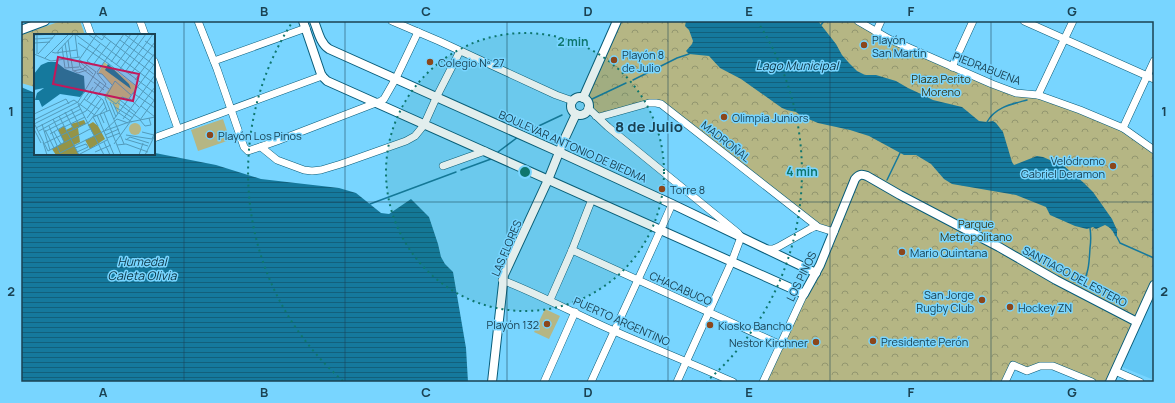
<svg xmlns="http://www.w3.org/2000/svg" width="1175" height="403" font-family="Manrope,sans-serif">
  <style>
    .built { fill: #62c8f5 }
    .grass { fill: #b5b684 }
    .park { fill: url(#park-crowns) }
    .water { fill: url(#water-rules) }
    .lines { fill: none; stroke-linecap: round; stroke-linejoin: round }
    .stream { stroke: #15799d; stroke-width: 1.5 }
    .minor-casing { stroke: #085c79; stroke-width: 8 }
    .tertiary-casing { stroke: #085c79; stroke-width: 10 }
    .minor { stroke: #fff; stroke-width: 7 }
    .tertiary { stroke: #fff; stroke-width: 8 }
    .grid { fill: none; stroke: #1a4253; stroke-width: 1; stroke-opacity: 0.55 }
    .ring { fill: none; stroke: #0f766e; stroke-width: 2; stroke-dasharray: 2 4 }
    .poi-dot { fill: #8b471c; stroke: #78d5ff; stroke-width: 1.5 }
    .labels { text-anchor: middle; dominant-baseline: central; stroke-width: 3; stroke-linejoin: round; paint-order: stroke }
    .poi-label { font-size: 11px; fill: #1a4253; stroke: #78d5ff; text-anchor: start }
    .street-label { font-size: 11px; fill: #1a4253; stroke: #78d5ff }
    .park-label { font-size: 11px; fill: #383816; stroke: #78d5ff }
    .water-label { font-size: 12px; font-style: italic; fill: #0a3343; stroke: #78d5ff }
    .district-label { font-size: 15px; font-weight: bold; fill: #1a4253; stroke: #78d5ff }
    .inset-road { fill: none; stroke: #529aba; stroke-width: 1 }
    .view { fill: #c2185b; fill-opacity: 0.15; stroke: #c2185b; stroke-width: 2 }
    .inset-edge { fill: none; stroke: #1a4253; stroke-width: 2 }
    .centre { fill: #0f766e; stroke: #78d5ff; stroke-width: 2 }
    .ring-label { font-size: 12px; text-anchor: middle; font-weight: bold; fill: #0f766e; stroke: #78d5ff; stroke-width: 3; stroke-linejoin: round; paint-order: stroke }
    .neatline { fill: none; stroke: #1a4253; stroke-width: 1.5 }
    .grid-label { font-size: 13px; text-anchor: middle; font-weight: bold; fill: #1a4253 }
  </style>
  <defs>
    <pattern id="park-crowns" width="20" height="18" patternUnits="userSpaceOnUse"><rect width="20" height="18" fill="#b5b684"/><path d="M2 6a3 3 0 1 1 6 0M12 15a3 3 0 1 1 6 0" fill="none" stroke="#92966f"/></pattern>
    <pattern id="water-rules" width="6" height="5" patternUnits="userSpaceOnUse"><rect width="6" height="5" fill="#15799d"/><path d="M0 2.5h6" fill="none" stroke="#12607c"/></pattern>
  </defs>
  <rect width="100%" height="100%" fill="#78d5ff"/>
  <path class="built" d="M1154 294V380L1122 367Z"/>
  <g class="grass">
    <path d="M223 119 230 140 198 151 191 130Z"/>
    <path d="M545 309 560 316 549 339 534 332Z"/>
  </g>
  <g class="park">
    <path d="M61 21H80L85 35H35V87L21 83V35Z"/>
    <path d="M617 21H858L992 84 1038 95 1123 128 1154 150V285L1110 382H1092L1053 366 1027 371 1013 366 1005 382H763L834 232 818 227 656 103 599 117 589 106 585 99Z"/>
  </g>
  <g class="water">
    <path d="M686 21H818L836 44 842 55 849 63 857 71 865 75H876L896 81 908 88 921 94 933 100 962 107 979 121 987 122 993 121 996 123 1003 132 1012 162 1014 165 1037 156 1043 157 1064 166 1084 183 1093 192 1112 219 1117 230V237L1115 236C1114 232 1110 227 1105 225L1096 229 1093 227 1087 229 1075 226 1050 215 1046 207 1016 195 952 184 944 179 931 164 916 155H904L869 136 850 130 818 123 801 116 796 112 787 110 782 108 741 79 720 68 709 56 689 54 686 51 692 44 693 41 689 30 685 26Z"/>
    <path d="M21 87 35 93V154H154L155 153 216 165 261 179 339 188 356 193 381 213 389 214 411 199 429 217 438 244 441 257 445 264 453 272 466 348 468 382H21Z"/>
  </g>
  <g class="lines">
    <g class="stream">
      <path d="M821 25 824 21"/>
      <path d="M633 80 677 58 689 54"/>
      <path d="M590 100 626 83"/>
      <path d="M987 122C995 107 1012 104 1027 100"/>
      <path d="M528 131 562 115"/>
      <path d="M498 152 518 137"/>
      <path d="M461 170 491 159"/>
      <path d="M887 180 900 153"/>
      <path d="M370 204 456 172"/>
      <path d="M1117 237 1120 243 1154 258"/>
      <path d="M1082 286C1089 271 1089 264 1090 248 1091 241 1091 235 1090 228"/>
    </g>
    <defs>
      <g id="minor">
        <path d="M86 21 91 35"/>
        <path d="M140 21 145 35"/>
        <path d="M198 21 217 69 244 147 248 151 277 141 381 101 384 99 396 78 418 32"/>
        <path d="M392 21 439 41 556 95 573 101"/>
        <path d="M858 21 889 39 992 84 1016 93 1038 95 1080 110 1123 128 1154 150"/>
        <path d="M1024 21 1154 79"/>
        <path d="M876 32 881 21"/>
        <path d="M154 61 178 129"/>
        <path d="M214 61 306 28"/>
        <path d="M952 67 973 21"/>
        <path d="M1038 95 1073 21"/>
        <path d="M588 108 608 127 738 233 741 237 732 261 677 382"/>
        <path d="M596 116 599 117 649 103H656L661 104 818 227 834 232"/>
        <path d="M1123 128 1154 61"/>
        <path d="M154 138 322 76"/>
        <path d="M261 147 277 160 304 170 312 171 321 170 341 164 406 141 415 136 424 125 437 96 460 51"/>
        <path d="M443 166 485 151"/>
        <path d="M766 249H773L778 247 810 229 816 226"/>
        <path d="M572 250 781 345"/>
        <path d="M502 280C541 295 577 315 614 331 653 348 693 364 733 382"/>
        <path d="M550 300 572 250 592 199"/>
        <path d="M1115 371 1140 382"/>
        <path d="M544 382 575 312"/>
        <path d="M591 382C618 322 646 264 672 204"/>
        <path d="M763 382 804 294"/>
        <path d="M1005 382 1013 365 1027 371 1040 366H1053L1092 382"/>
      </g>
      <g id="tertiary">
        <path d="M303 21 321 74 323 77 327 81 804 294 820 265 855 179C859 174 862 174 867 176L900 195 999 247 1056 280 1137 322"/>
        <path d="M314 21C318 31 320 43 329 49L559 152 672 204 816 273"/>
        <path d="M21 30 45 21"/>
        <circle cx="580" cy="106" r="9"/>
        <path d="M583 98 617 21"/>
        <path d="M492 382 504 275 548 180 564 140 576 114"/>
        <path d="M1110 382 1154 285"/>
      </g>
    </defs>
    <use href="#minor" class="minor-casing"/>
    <use href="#tertiary" class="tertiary-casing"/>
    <use href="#minor" class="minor"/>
    <use href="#tertiary" class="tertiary"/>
  </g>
  <path class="grid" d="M184 21V382M345 21V382M507 21V382M668 21V382M830 21V382M991 21V382M21 202H1154"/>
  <circle cx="525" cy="172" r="139" fill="#0f766e" fill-opacity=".12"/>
  <g class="ring">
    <circle cx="525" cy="172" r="139"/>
    <path d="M343 381A277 277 0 0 1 293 21M757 21A277 277 0 0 1 707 381"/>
  </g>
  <g class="poi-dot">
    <circle cx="864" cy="45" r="4"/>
    <circle cx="614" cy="60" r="4"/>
    <circle cx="430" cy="62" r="4"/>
    <circle cx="724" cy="117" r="4"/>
    <circle cx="210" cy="135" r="4"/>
    <circle cx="1113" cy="166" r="4"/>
    <circle cx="662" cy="189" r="4"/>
    <circle cx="902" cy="252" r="4"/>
    <circle cx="982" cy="300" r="4"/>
    <circle cx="1010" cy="307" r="4"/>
    <circle cx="547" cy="324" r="4"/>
    <circle cx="710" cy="325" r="4"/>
    <circle cx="873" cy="341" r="4"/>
    <circle cx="816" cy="342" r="4"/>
  </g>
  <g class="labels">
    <g class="poi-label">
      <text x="872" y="39">Playón<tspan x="872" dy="13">San Martín</tspan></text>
      <text x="622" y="54">Playón 8<tspan x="622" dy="13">de Julio</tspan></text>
      <text x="438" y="62">Colegio Nº 27</text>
      <text x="732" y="117">Olimpia Juniors</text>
      <text x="218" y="135">Playón Los Pinos</text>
      <text x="1105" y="160" text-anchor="end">Velódromo<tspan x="1105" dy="13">Gabriel Deramon</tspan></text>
      <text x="670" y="189">Torre 8</text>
      <text x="910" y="252">Mario Quintana</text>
      <text x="974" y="294" text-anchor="end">San Jorge<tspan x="974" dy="13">Rugby Club</tspan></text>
      <text x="1018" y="307">Hockey ZN</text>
      <text x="539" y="324" text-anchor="end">Playón 132</text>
      <text x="718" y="325">Kiosko Bancho</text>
      <text x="881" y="341">Presidente Perón</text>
      <text x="808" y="342" text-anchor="end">Nestor Kirchner</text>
    </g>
    <g class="street-label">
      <text transform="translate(987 68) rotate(21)">PIEDRABUENA</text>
      <text transform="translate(726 141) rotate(38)">MADROÑAL</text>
      <text transform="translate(573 146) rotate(24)">BOULEVAR ANTONIO DE BIEDMA</text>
      <text transform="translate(506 248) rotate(-67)">LAS FLORES</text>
      <text transform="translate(801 276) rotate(-64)">LOS PINOS</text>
      <text transform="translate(1075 276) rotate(28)">SANTIAGO DEL ESTERO</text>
      <text transform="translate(681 288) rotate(24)">CHACABUCO</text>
      <text transform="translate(622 321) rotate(24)">PUERTO ARGENTINO</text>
    </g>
    <g class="park-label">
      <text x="941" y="78">Plaza Perito<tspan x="941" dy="13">Moreno</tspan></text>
      <text x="976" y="223">Parque<tspan x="976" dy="13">Metropolitano</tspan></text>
    </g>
    <g class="water-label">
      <text x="797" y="65">Lago Municipal</text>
      <text x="142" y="261">Humedal<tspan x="142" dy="14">Caleta Olivia</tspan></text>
    </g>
    <g class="district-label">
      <text x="649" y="126">8 de Julio</text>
    </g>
  </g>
  <g transform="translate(34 34)">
    <rect width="121" height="121" fill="#78d5ff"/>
    <path d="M95 95a6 6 0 1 1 12 0a6 6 0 1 1-12 0Z" fill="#b5b684"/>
    <path d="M50 86 52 90 44 94 46 108 40 111 45 121H22L18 115 30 108 24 96 30 92 32 96 38 93 37 90ZM59 88 64 92 71 105 56 115 51 106 60 102 54 91Z" fill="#949447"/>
    <path d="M70 28 103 53 94 65 89 63 86 68 84 79 80 71 70 62 78 51 68 40H64Z" fill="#b5b684"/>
    <path d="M14 28H22L31 35 50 42 51 58 46 63 26 60 8 73 5 66H1L3 59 10 54 0 56V40L7 31ZM74 30 95 50 97 55 71 36Z" fill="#15799d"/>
    <path class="inset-road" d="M3 0V20M41 0 121 59M41 0 44 24M54 0 121 50M60 0 68 6 72 0M67 0 121 41M90 0 121 23M0 1 22 0M0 5 19 4M34 6 39 37 49 35 53 31M86 6 120 31M111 7 121 14M0 9 16 8M31 9 35 34M44 9 75 30 121 67M66 10 53 27 59 31 77 7M28 13 31 34 45 33M18 18 21 19 43 16M0 20 17 27 46 23M4 20 22 0M24 20V17L40 0M11 24 35 0M45 26 46 33 75 55M45 26 63 0M46 26 62 38M46 28 59 40M77 28 97 0M82 31 105 0M86 35 112 0M40 37 44 39 53 36M63 38 90 0M91 38 119 0M63 39 68 40 78 51M63 39 72 50M96 41 121 8M101 46 121 19M60 48 70 56M59 58 69 66 73 77M99 59 121 74M70 61 82 70 88 63 94 65M71 64 90 110M71 64 81 47 97 61M95 64 105 73M50 65 65 75M53 66 66 48M86 66 102 79M76 68 82 83M79 69 84 80M84 69 106 85M44 70 70 121M107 72 121 83M81 73 99 84M37 75 46 93M31 78 40 96M70 79 87 121M85 79 98 88M0 80 32 65 35 70M63 81 80 121M25 82 45 121M53 84 67 65M19 85 30 108M80 85 121 29M89 85 121 41M0 86 40 66 62 82M106 86 121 65M106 86 111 92 117 91 115 84M21 88 47 75M0 89 14 117 56 95M70 89 66 80 72 73M0 90 44 68 62 38M8 90 16 116M15 92 26 119M64 92 59 83 76 76M30 93 51 83M2 94 45 72 59 53M0 95 7 109M11 96 20 114M71 96 83 85 94 89M5 97 21 88M10 98 52 77 72 50M20 98 27 110M108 98 120 101M16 100 30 92M71 101 85 95M92 101 118 105 121 98M73 104 86 99M91 105 114 112M92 106 96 103 115 109M9 108 13 121M70 108 76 121M11 109 55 88 70 68M80 110 96 88 121 83M83 111 92 110 114 118M41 114 52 110 54 113 43 118M61 118 77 111M26 119 70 97 95 88 121 53M44 121 73 106M79 121H94M105 121 109 109M111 121 121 101"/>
    <path class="view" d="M24 23 105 40 99 67 19 50Z"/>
    <rect width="121" height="121" class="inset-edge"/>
  </g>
  <circle cx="525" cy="172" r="6" class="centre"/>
  <g class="ring-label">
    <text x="573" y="46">2 min</text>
    <text x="802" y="176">4 min</text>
  </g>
  <rect width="1175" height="403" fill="none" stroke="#78d5ff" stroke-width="44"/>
  <rect x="22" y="22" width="1131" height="359" class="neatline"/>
  <g class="grid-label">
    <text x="103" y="16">A</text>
    <text x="264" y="16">B</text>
    <text x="426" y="16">C</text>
    <text x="588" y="16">D</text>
    <text x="749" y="16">E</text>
    <text x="911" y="16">F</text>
    <text x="1072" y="16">G</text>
    <text x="11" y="116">1</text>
    <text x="1164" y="116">1</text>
    <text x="11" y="296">2</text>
    <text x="1164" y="296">2</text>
    <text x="103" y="397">A</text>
    <text x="264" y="397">B</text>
    <text x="426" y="397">C</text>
    <text x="588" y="397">D</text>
    <text x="749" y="397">E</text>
    <text x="911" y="397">F</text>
    <text x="1072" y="397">G</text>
  </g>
</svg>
